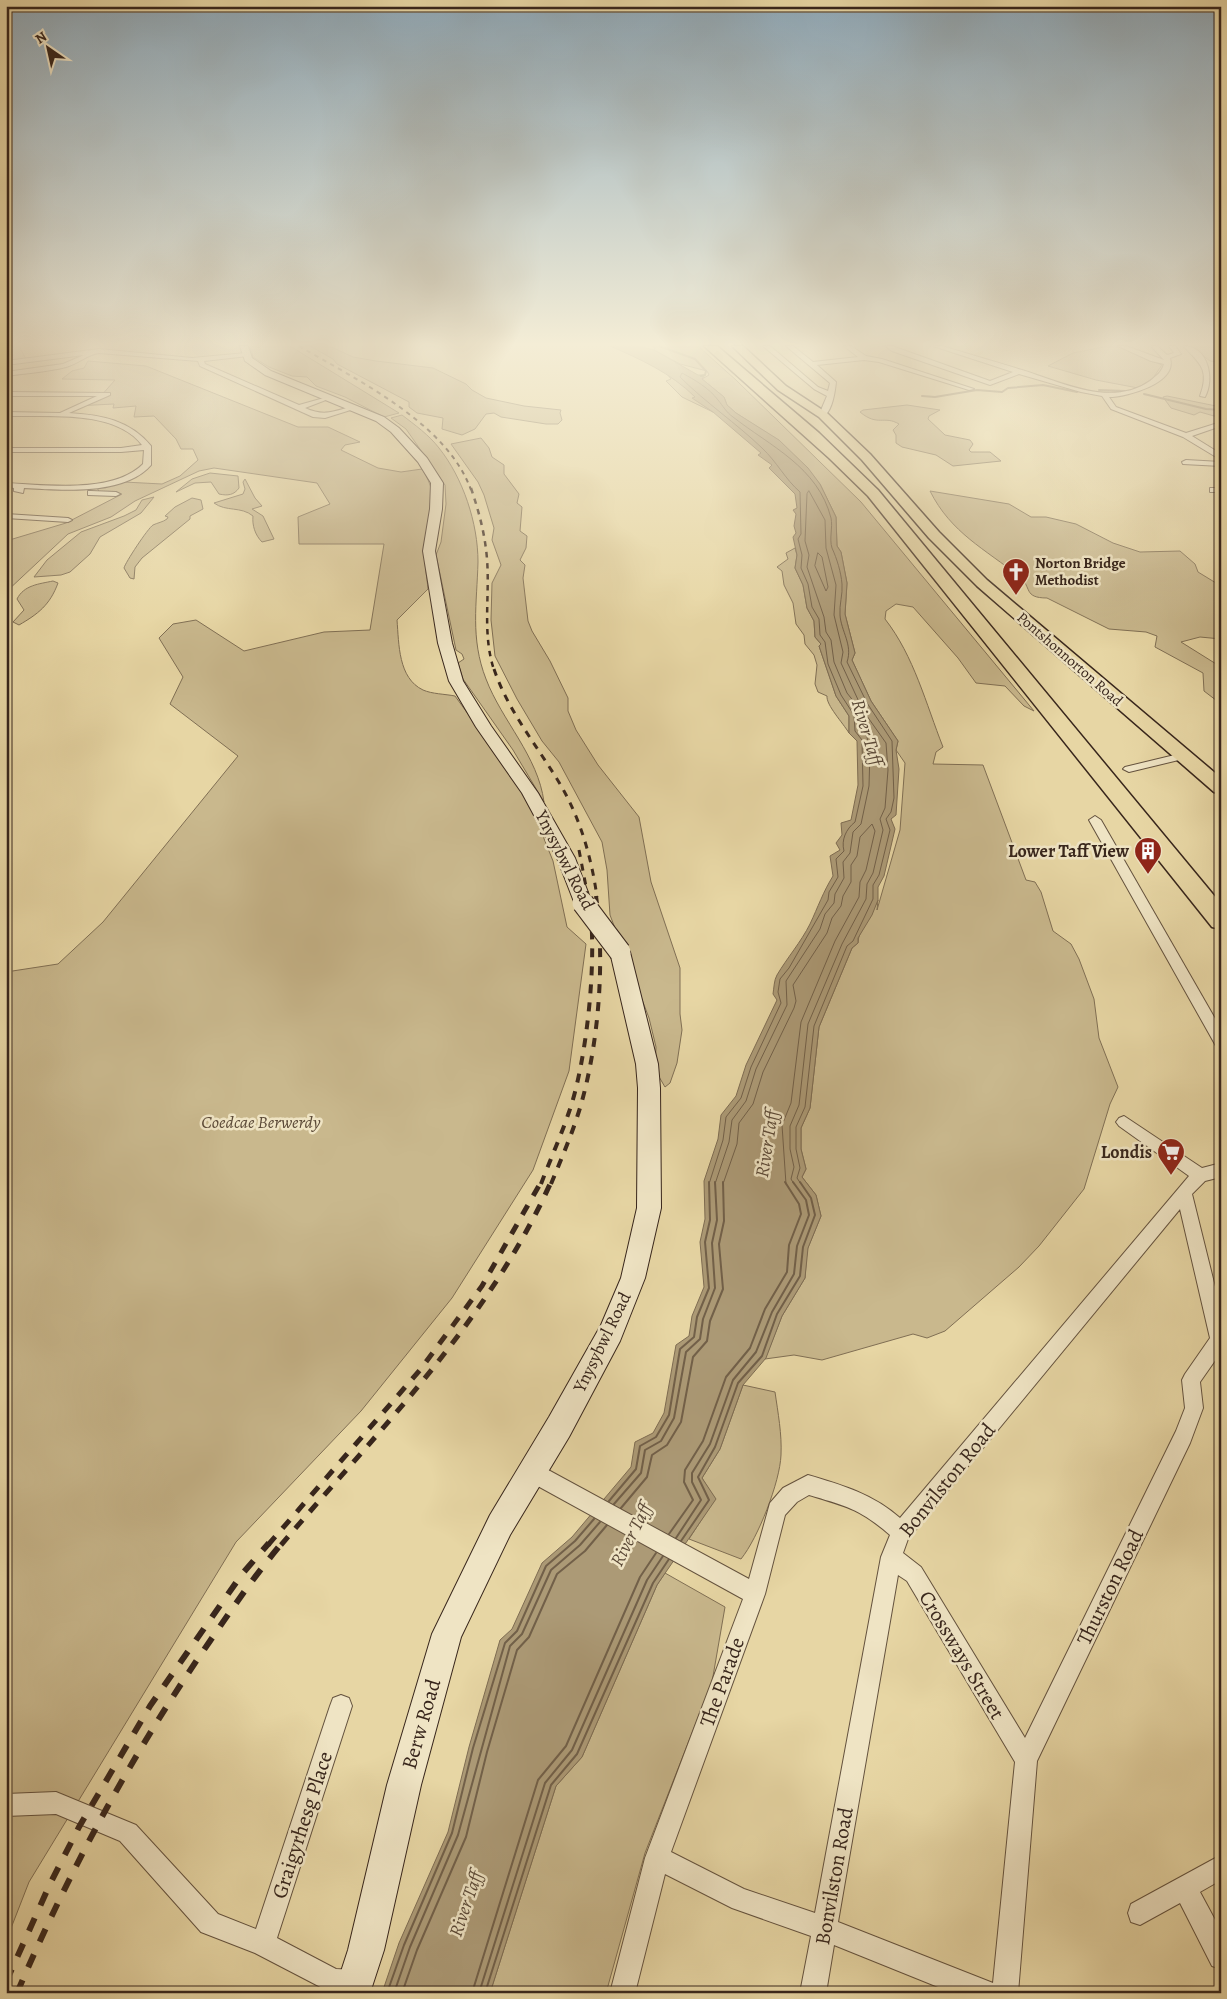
<svg xmlns="http://www.w3.org/2000/svg" width="1227" height="1999" font-family="Alegreya,serif">
  <style>
    .green { fill: #c9b88d; stroke: #806f54 }
    .water { fill: #ac9a76; stroke: #7e6c52 }
    .lines { fill: none; stroke-linecap: round; stroke-linejoin: round }
    .shore-far1 { stroke: #726049; stroke-width: 1 }
    .shore { stroke: #726049; stroke-width: 2 }
    .stream { stroke: #7e6c52; stroke-width: 2 }
    .street-casing { stroke: #64523e; stroke-width: 2 }
    .secondary-casing { stroke: #38261c; stroke-width: 2 }
    .primary-casing { stroke: #38261c; stroke-width: 3 }
    .highway-casing { stroke: #38261c; stroke-width: 3 }
    .street { fill: #efe4c4; fill-rule: evenodd }
    .secondary { fill: #efe4c4; fill-rule: evenodd }
    .primary { fill: #e7d6a4; fill-rule: evenodd }
    .highway { fill: #e7d6a4; fill-rule: evenodd }
    .rail-far5 { stroke: #38261c; stroke-width: 2; stroke-dasharray: 4.5 4.5; stroke-linecap: butt }
    .rail-far4 { stroke: #38261c; stroke-width: 2.5; stroke-dasharray: 5.5 5.5; stroke-linecap: butt }
    .rail-far3 { stroke: #38261c; stroke-width: 3; stroke-dasharray: 7 7; stroke-linecap: butt }
    .rail-far2 { stroke: #38261c; stroke-width: 4; stroke-dasharray: 9 9; stroke-linecap: butt }
    .rail-far1 { stroke: #38261c; stroke-width: 5; stroke-dasharray: 11 11; stroke-linecap: butt }
    .rail { stroke: #38261c; stroke-width: 6; stroke-dasharray: 14 14; stroke-linecap: butt }
    .secondary-bridge-casing { stroke: #38261c; stroke-width: 23; stroke-linecap: butt }
    .secondary-bridge { stroke: #efe4c4; stroke-width: 21 }
    .labels { text-anchor: middle; dominant-baseline: central; stroke-width: 5; stroke-linejoin: round; paint-order: stroke }
    .far-poi-label { font-size: 15px; font-weight: bold; fill: #38261c; stroke: #efe4c4; text-anchor: start }
    .far-street-label { font-size: 15px; fill: #38261c; stroke: #efe4c4 }
    .poi-label { font-size: 18px; font-weight: bold; fill: #38261c; stroke: #efe4c4; text-anchor: end }
    .street-label { font-size: 18px; fill: #38261c; stroke: #efe4c4 }
    .park-label { font-size: 18px; font-style: italic; fill: #5c4a38; stroke: #efe4c4 }
    .water-label { font-size: 19px; font-style: italic; fill: #5b4937; stroke: #efe4c4 }
    .near-street-label { font-size: 21px; fill: #38261c; stroke: #efe4c4 }
  </style>
  <rect width="100%" height="100%" fill="#e7d6a4"/>
  <filter id="stains"><feTurbulence type="fractalNoise" baseFrequency=".004" numOctaves="4"/><feColorMatrix values="0 0 0 0 .2 0 0 0 0 .09 0 0 0 0 .02 0 0 0 .5 -.17"/></filter>
  <radialGradient id="worn" r=".72"><stop offset=".6" stop-color="#630" stop-opacity="0"/><stop offset="1" stop-color="#630" stop-opacity=".3"/></radialGradient>
  <g class="green">
    <path d="M6 346H19L26 359 6 362Z"/>
    <path d="M250 346H290L399 413 384 417 345 397 316 386 307 377 292 376 269 367 253 357Z"/>
    <path d="M310 346H329L353 357 376 361 433 368 466 384 472 390 486 398 524 406 561 410 560 413 562 420 558 424H546L501 417 494 413 486 414 475 429 462 435 442 429 443 418 417 413 409 407V402L337 364 333 359Z"/>
    <path d="M652 346H698L736 380 861 502 1034 711 1024 706 1005 686 976 683 958 658 913 607 896 604 886 611 885 619C914 656 926 704 943 747L936 752 933 764 983 765 1026 880 1035 882 1041 892 1053 931 1071 944 1079 959 1094 999 1099 1038 1118 1087 1110 1104 1084 1189 1039 1246 1019 1267 945 1331 927 1338 913 1334 822 1360 794 1355 765 1359 782 1316 805 1278 807 1250 821 1216 816 1195 802 1177 806 1169 801 1149V1128L810 1108 819 1027 852 948 858 943C858 930 873 913 878 900L877 910 900 830 905 763 896 750 898 741 871 701 852 660 855 653 845 614 847 583 841 552 837 546 836 517 820 484 779 441 736 413 727 405 724 397 702 379 709 375 707 371 680 364 654 350 655 348Z"/>
    <path d="M1109 346H1117L1162 365 1153 378 1138 388 1096 380 1048 366 1073 353Z"/>
    <path d="M1190 346H1221V363L1210 361Z"/>
    <path d="M88 361 146 366 298 427H328L360 442 345 445 341 450 378 468 401 472 422 469C443 501 426 517 425 551 424 563 427 577 428 589L397 620C399 644 398 678 423 690 432 694 445 694 455 696L526 794 553 861 567 927 586 944 569 1071 533 1170 452 1298 361 1411 236 1542 29 1882 6 1941V972L58 964 103 922 238 756 170 704 183 677 159 638 173 624 196 620 244 651 324 632 370 630 384 544H299L298 517 330 504 317 483 214 468 199 471 135 501 111 517 68 534 6 592V541L66 523 122 494 100 493 97 488 124 482 162 484 180 476 198 460 193 449H181L176 439 154 416 134 417 136 406 113 408 114 404 75 406 100 397 115 380 62 379 72 371 84 368Z"/>
    <path d="M668 375 684 386 695 397 693 398 713 412 682 397 666 381 671 379Z"/>
    <path d="M1167 396 1221 407V418L1200 412 1194 415 1171 408 1163 397Z"/>
    <path d="M907 405 940 410 929 416 928 419 945 435 970 440 973 444 969 450 971 452H990L1001 461 953 466 936 455 902 447 896 443V435L893 430 899 424C884 415 878 427 860 412L863 410Z"/>
    <path d="M402 415C415 425 429 435 439 448 463 478 478 523 478 562 477 603 470 638 486 679 502 721 538 756 544 802L513 750 463 679 458 663 464 659 462 654 456 650 436 555 441 542 446 504 445 485 406 429 391 418Z"/>
    <path d="M481 438 489 448 492 457 504 465V474L519 494 517 503 522 507 520 531 527 536 526 548 520 560 525 565 523 578 528 621 532 631 550 661 568 698V711L576 730 598 765 639 817 651 882 680 968V1014L682 1030 677 1063 670 1083 665 1087 655 1070 656 1047 649 1018 610 915 607 870 602 842 559 762 542 741 517 699 495 656 491 620 492 583 501 565 492 540 494 528 484 495 478 482 451 444Z"/>
    <path d="M210 473 238 476 239 488C234 495 228 496 219 494L211 482 195 483 176 492 192 479Z"/>
    <path d="M245 479 255 498 262 506 252 509 263 516 274 539 262 542C255 535 252 525 253 516 241 506 226 512 214 503L243 494 245 489 243 482Z"/>
    <path d="M930 491 1009 504 1031 517H1046L1076 524 1113 543 1140 552 1180 551 1195 564 1198 572 1216 583 1221 589V639L1200 637 1181 642 1221 667V704L1204 691 1203 673 1155 647 1157 636 1146 632 1109 629 1047 598C1023 598 1032 587 1020 577 985 549 951 533 930 491Z"/>
    <path d="M154 497 141 513 100 537 90 554 70 572 61 575 34 577 47 560 81 532 124 516 136 510 142 500Z"/>
    <path d="M192 498 201 500 203 509 190 516V519L142 558 135 567 134 579 130 578 124 568C125 563 148 528 153 525 157 523 163 522 167 519L168 517 165 516 175 507Z"/>
    <path d="M795 548 797 555 795 568 803 585 807 608 814 621 815 637 821 644 819 646 836 696 849 716V733C843 723 826 705 827 696L818 692 815 684 817 665 814 655 805 644 804 635 796 624 793 603 784 585 782 571 777 567 788 559 786 553Z"/>
    <path d="M53 581 58 583C50 605 38 614 19 625L13 622 24 610 17 599C24 585 39 584 53 581Z"/>
    <path d="M743 1385 775 1392C778 1413 782 1434 781 1455 780 1482 758 1538 741 1559L689 1539 715 1499 702 1478 720 1449Z"/>
    <path d="M665 1573 725 1607 712 1682 645 1853 606 1993H490L556 1786 582 1757 657 1585Z"/>
  </g>
  <path class="water" d="M610 346H638L654 350 698 375H705L702 379 724 397 727 405 736 413 779 440 808 468 820 484 836 517 837 546 841 552 847 583 845 614 855 653 852 660 871 701 898 741 896 750 899 769 896 815 891 819 895 829 884 876 878 887V900L872 915 858 938V943L852 948 819 1027 810 1108 801 1128V1149L806 1169 802 1177 816 1195 821 1216 808 1248 805 1278 782 1316 766 1358 743 1385 720 1449 702 1478 716 1499 657 1585 582 1757 556 1786 490 1993H382L399 1943 448 1832 469 1747 500 1640 512 1629 542 1563 572 1537 631 1467 635 1442 653 1433 664 1413 676 1345 689 1336 692 1316 704 1287 700 1242 705 1219 704 1181 718 1139 721 1115 736 1096 746 1065 777 1000 773 994C774 988 774 980 777 975 787 958 801 942 810 924 818 907 823 892 833 876L830 856 840 850 836 843 842 835 841 823 851 820 858 785 857 741 849 733V716L836 696 819 646 821 644 815 637 814 621 807 608 803 585 795 568 797 555 793 537 796 533 794 526 796 514 793 510 797 508 795 494 769 468 772 465 758 455 761 453 713 412 692 398 695 397C671 373 640 359 610 346Z"/>
  <g class="lines">
    <g class="shore-far1">
      <path d="M809 491 825 520 826 548 836 585 834 615 843 652 841 663 860 704 859 708 847 693 834 662 831 640 826 632 824 617 807 567 809 555 805 541 807 494Z"/>
      <path d="M818 553 822 557 828 587 826 591 815 566Z"/>
      <path d="M709 1184 723 1140 726 1117 741 1098 751 1067 781 1003 778 992 780 979 789 968 828 900 829 892 838 877 836 859 844 851C841 840 846 829 855 822L863 786 862 740 855 731 854 715 841 695 828 664 825 642 820 635 819 619 812 607 808 584 801 568 802 555 798 539 801 534 800 492C785 479 777 462 762 448 736 423 706 403 680 377L682 373C695 380 709 388 718 400 723 406 726 412 733 417 770 446 818 467 831 518 833 527 829 539 832 548 837 559 841 572 842 584 843 594 839 605 840 615 841 631 853 645 847 662L867 703 892 741 894 798 891 812 886 819 890 830 879 875 873 885V899L853 941 847 946 814 1026 805 1107 796 1127V1149L800 1168 797 1178 801 1184"/>
      <path d="M715 1184 729 1142 732 1120 746 1101 756 1069 787 1005 786 981 820 929 825 914 834 903 835 894 844 878 843 862 850 853 853 832 861 824 869 786 870 751 867 737 861 729 859 711 862 709 886 743 888 770 885 808 880 819 883 830 873 873 867 884 866 899 842 944 808 1024 799 1105 790 1126V1149L794 1167 791 1179 794 1184"/>
      <path d="M723 1184 737 1144 739 1123 753 1104 763 1072 794 1008 796 1001 793 985 827 933 832 918 841 906 843 896 851 882V865L857 856 860 837 872 824 875 831 866 870 860 882 859 897 835 941 801 1022 791 1103 782 1125 786 1184"/>
    </g>
    <g class="shore">
      <path d="M609 1501 636 1469 640 1446 656 1437 669 1415 680 1349 694 1337 697 1317 709 1288 705 1242 710 1220 709 1182"/>
      <path d="M614 1504 641 1473 645 1450 661 1441 674 1418 686 1352 700 1339 703 1319 715 1288 712 1243 717 1220 715 1182"/>
      <path d="M621 1508 647 1477 652 1455 667 1445 681 1422 693 1357 707 1341 710 1321 723 1289 719 1244 724 1221 723 1182"/>
      <path d="M669 1534 693 1500 684 1482 685 1470 703 1441 726 1377 750 1348 765 1309 787 1272 789 1245 801 1214 799 1204 785 1182"/>
      <path d="M676 1538 701 1500 692 1482V1473L710 1444 733 1380 756 1352 772 1312 794 1274 797 1246 809 1215 806 1200 793 1182"/>
      <path d="M681 1541 709 1500 698 1477 715 1447 738 1383 762 1356 777 1314 800 1276 803 1247 815 1215 811 1198 800 1182"/>
      <path d="M387 1993 404 1945 452 1833 473 1748 505 1643 517 1631 546 1566 575 1541 594 1519"/>
      <path d="M394 1993 410 1947 458 1835 510 1646 522 1634 551 1570 580 1545 600 1522"/>
      <path d="M402 1993 417 1950 466 1837 487 1752 517 1650 529 1637 557 1574 585 1551 607 1525"/>
      <path d="M472 1993 538 1780 566 1746 640 1577 656 1553"/>
      <path d="M479 1993 545 1783 572 1750 647 1580 663 1556"/>
      <path d="M485 1993 551 1785 577 1754 653 1583 669 1559"/>
    </g>
    <g class="stream">
      <path d="M659 346 695 359 706 371 705 375 701 376"/>
      <path d="M1099 390 1125 391"/>
      <path d="M1144 394 1206 409 1221 410"/>
      <path d="M922 396 935 397 977 390 1002 392 1008 388 1043 385 1077 392"/>
    </g>
    <defs>
      <g id="street">
        <path d="M763 346H770L818 387 828 391 830 383 786 346H793L813 362 858 357 844 346H851L866 356 882 359 974 389 969 390 879 362 864 360 817 365 836 382C835 392 832 412 823 417L819 415 827 396 814 389Z"/>
        <path d="M885 346H892L990 381 1013 372 933 346H942C969 354 996 362 1022 370 1061 382 1111 408 1150 381 1156 376 1162 372 1164 364L1151 361 1118 346H1126L1164 360 1151 346H1157L1167 355 1174 353 1169 346H1175L1181 354 1170 358C1178 383 1127 397 1109 397L1116 407 1186 433 1221 422V426L1192 436 1221 454V460L1183 437 1111 409 1102 396 1081 392 1019 374 990 385 892 351Z"/>
        <path d="M1183 346C1208 345 1215 379 1205 397L1200 396C1210 370 1200 363 1183 346Z"/>
        <path d="M99 349 192 358 246 353 248 356 204 361 205 364 299 405 331 396V398L305 408C325 417 334 411 354 406L357 408 325 418 313 417 200 366 198 361 99 353C88 354 78 364 66 367 47 372 26 373 6 376V372L63 364 84 355 6 365V361Z"/>
        <path d="M6 392 110 393V395L69 413C101 415 130 420 151 446V465C124 496 61 490 24 488L23 493 14 491V488L6 487V483C46 485 113 494 143 464L144 450 121 452H6V448H121L142 445C115 409 46 417 6 416V412L60 413 97 396H6Z"/>
        <path d="M1186 460 1221 462V466L1183 464 1182 462Z"/>
        <rect x="1210" y="488" width="11" height="4"/>
        <path d="M91 491 116 492 120 494 116 496 88 495V491Z"/>
        <path d="M6 514 68 518 72 520 68 522 6 518Z"/>
        <path d="M1183 753 1187 754V758L1129 772 1123 769 1125 767Z"/>
        <path d="M1095 816 1101 820 1221 1029V1047L1216 1046 1089 820Z"/>
        <path d="M1124 1116 1202 1168 1221 1163V1177L1205 1181 1192 1194 1221 1311V1352L1200 1382 1203 1408 1190 1443 1037 1761 1018 1993H953L834 1945 826 1993H800L811 1936 732 1908 665 1874 635 1993H610L645 1858 743 1599 525 1479 522 1472 525 1465 532 1462 539 1465 749 1579 770 1503 783 1488 808 1475C842 1485 873 1494 900 1518L1189 1176 1119 1126 1116 1122 1119 1118ZM1180 1209 1210 1338 1185 1374 1182 1380 1185 1408 1176 1431 1025 1738 921 1567 903 1553 908 1539ZM809 1495C846 1506 860 1509 890 1535L881 1557 815 1913 744 1889 671 1852 765 1594 785 1515 797 1502ZM898 1575 907 1581 1015 1762 993 1983 838 1922Z"/>
        <path d="M341 1695 349 1698 352 1706 277 1938 336 1969 355 1970 364 1973 367 1982 364 1991 332 1993 255 1953 201 1932 120 1841 56 1814 6 1816V1794L56 1792 136 1825 218 1914 256 1929 330 1706 333 1698Z"/>
        <path d="M1221 1855V1880L1200 1892 1221 1931V1969L1212 1966 1180 1903 1140 1925 1131 1922 1128 1913 1131 1904Z"/>
      </g>
      <g id="secondary">
        <path d="M240 346H248L252 358 271 371 384 417 399 428 427 458 443 483 442 509 435 551 452 643 463 681 491 726 538 793 575 858 592 903 590 907 583 909 576 907 557 858 522 793 476 727 449 681 438 643 423 551 430 509 431 483 418 462 391 432 376 421 265 375 245 361Z"/>
        <path d="M620 945 627 947 630 952 658 1064 660 1088 661 1208 645 1278 620 1341 569 1437 510 1535 461 1637 421 1785 384 1950 370 1993H334L348 1950 387 1785 432 1634 490 1515 549 1417 601 1325 621 1278 637 1208 638 1088 636 1064 610 952 613 947Z"/>
      </g>
      <path id="primary" d="M732 346H743L786 386 827 413 870 454 939 532 987 580 1221 778V794L1214 792 977 586 929 538 862 460 819 417 778 390Z"/>
      <path id="highway" d="M704 346H717L819 433 878 490 1221 904V929L1212 927 868 496 829 458Z"/>
    </defs>
    <use href="#street" class="street-casing"/>
    <use href="#secondary" class="secondary-casing"/>
    <use href="#primary" class="primary-casing"/>
    <use href="#highway" class="highway-casing"/>
    <use href="#street" class="street"/>
    <use href="#secondary" class="secondary"/>
    <use href="#primary" class="primary"/>
    <use href="#highway" class="highway"/>
    <path class="rail-far5" d="M299 346C357 380 447 423 471 490"/>
    <path class="rail-far4" d="M471 488C479 512 485 534 487 559 490 597 482 633 494 670"/>
    <g class="rail-far3">
      <path d="M494 669C509 714 541 750 564 791 582 824 592 861 597 897"/>
      <path d="M579 850 588 897"/>
    </g>
    <g class="rail-far2">
      <path d="M541 1184C550 1160 561 1136 569 1112 587 1061 599 949 588 896"/>
      <path d="M551 1184C562 1157 574 1130 582 1101 599 1039 605 960 596 896"/>
    </g>
    <g class="rail-far1">
      <path d="M268 1545 420 1370 482 1286 541 1182"/>
      <path d="M281 1545C379 1430 488 1322 551 1182"/>
    </g>
    <g class="rail">
      <path d="M6 1982 50 1884 79 1827 150 1706 242 1574 269 1543"/>
      <path d="M17 1993C70 1869 133 1752 210 1641 233 1607 256 1574 282 1543"/>
    </g>
    <defs>
      <path id="secondary-bridge" d="M583 903 620 952"/>
    </defs>
    <use href="#secondary-bridge" class="secondary-bridge-casing"/>
    <use href="#secondary-bridge" class="secondary-bridge"/>
  </g>
  <linearGradient id="sky" x2="0" y2="1"><stop stop-color="#90aaba"/><stop offset="0.55" stop-color="#f4edd6"/><stop offset="1" stop-color="#f4edd6" stop-opacity="0"/></linearGradient>
  <rect width="1227" height="626" fill="url(#sky)"/>
  <defs>
    <symbol id="church-pin" viewBox="-11 -11 22 30"><path d="M0 17L-7.5 6A9.5 9.5 0 1 1 7.5 6Z" fill="#8f2418" stroke="#efe4c4"/><path d="M-1.2-6h2.4v3.5h3.3v2.4h-3.3V6h-2.4V-.1h-3.3v-2.4h3.3Z" fill="#fff"/></symbol>
    <symbol id="building-pin" viewBox="-11 -11 22 30"><path d="M0 17L-7.5 6A9.5 9.5 0 1 1 7.5 6Z" fill="#8f2418" stroke="#efe4c4"/><path d="M-4-6H4V6H1V3H-1V6H-4ZM-2.5-4.3h1.7v1.8h-1.7ZM.8-4.3h1.7v1.8H.8ZM-2.5-1h1.7V.8h-1.7ZM.8-1h1.7V.8H.8Z" fill="#fff"/></symbol>
    <symbol id="supermarket-pin" viewBox="-11 -11 22 30"><path d="M0 17L-7.5 6A9.5 9.5 0 1 1 7.5 6Z" fill="#8f2418" stroke="#efe4c4"/><path d="M-6-5.5h2.5l.6 2H6L4.5 2H-2.5L-4.4-4H-6ZM-1.5 3.2a1.3 1.3 0 1 0 .1 0ZM3 3.2a1.3 1.3 0 1 0 .1 0Z" fill="#fff"/></symbol>
  </defs>
  <g fill-rule="evenodd">
    <use href="#church-pin" x="1000" y="556" width="32" height="43"/>
    <use href="#building-pin" x="1132" y="835" width="32" height="43"/>
    <use href="#supermarket-pin" x="1155" y="1136" width="32" height="43"/>
  </g>
  <g class="labels">
    <g class="far-poi-label">
      <text x="1035" y="563">Norton Bridge<tspan x="1035" dy="17">Methodist</tspan></text>
    </g>
    <g class="far-street-label">
      <text transform="translate(1070 659) rotate(41)">Pontshonnorton Road</text>
    </g>
    <g class="poi-label">
      <text x="1129" y="851">Lower Taff View</text>
      <text x="1152" y="1152">Londis</text>
    </g>
    <g class="street-label">
      <text transform="translate(565 860) rotate(63)">Ynysybwl Road</text>
      <text transform="translate(602 1342) rotate(-64)">Ynysybwl Road</text>
    </g>
    <g class="park-label">
      <text x="261" y="1122">Coedcae Berwerdy</text>
    </g>
    <g class="water-label">
      <text transform="translate(867 732) rotate(73)">River Taff</text>
      <text transform="translate(767 1144) rotate(-81)">River Taff</text>
      <text transform="translate(631 1535) rotate(-63)">River Taff</text>
      <text transform="translate(466 1904) rotate(-71)">River Taff</text>
    </g>
    <g class="near-street-label">
      <text transform="translate(947 1480) rotate(-51)">Bonvilston Road</text>
      <text transform="translate(1110 1587) rotate(-64)">Thurston Road</text>
      <text transform="translate(962 1655) rotate(59)">Crossways Street</text>
      <text transform="translate(722 1682) rotate(-70)">The Parade</text>
      <text transform="translate(421 1724) rotate(-74)">Berw Road</text>
      <text transform="translate(302 1825) rotate(-72)">Graigyrhesg Place</text>
      <text transform="translate(834 1876) rotate(-80)">Bonvilston Road</text>
    </g>
  </g>
  <rect width="1227" height="1999" fill="none" stroke="#e7d6a4" stroke-width="25"/>
  <rect x="8" y="8" width="1212" height="1984" fill="none" stroke="#38261c" stroke-width="2.5"/>
  <rect x="12" y="12" width="1202" height="1974" fill="none" stroke="#38261c"/>
  <g transform="translate(48 48) rotate(326)" stroke="#efe4c4" stroke-width="4" paint-order="stroke">
  <path d="M0-4L9 19L0 12L-9 19Z" fill="#38261c"/>
  <text y="-8" font-size="14" font-weight="bold" text-anchor="middle" fill="#38261c">N</text>
  </g>
  <rect width="100%" height="100%" filter="url(#stains)"/>
  <rect width="100%" height="100%" fill="url(#worn)"/>
</svg>
